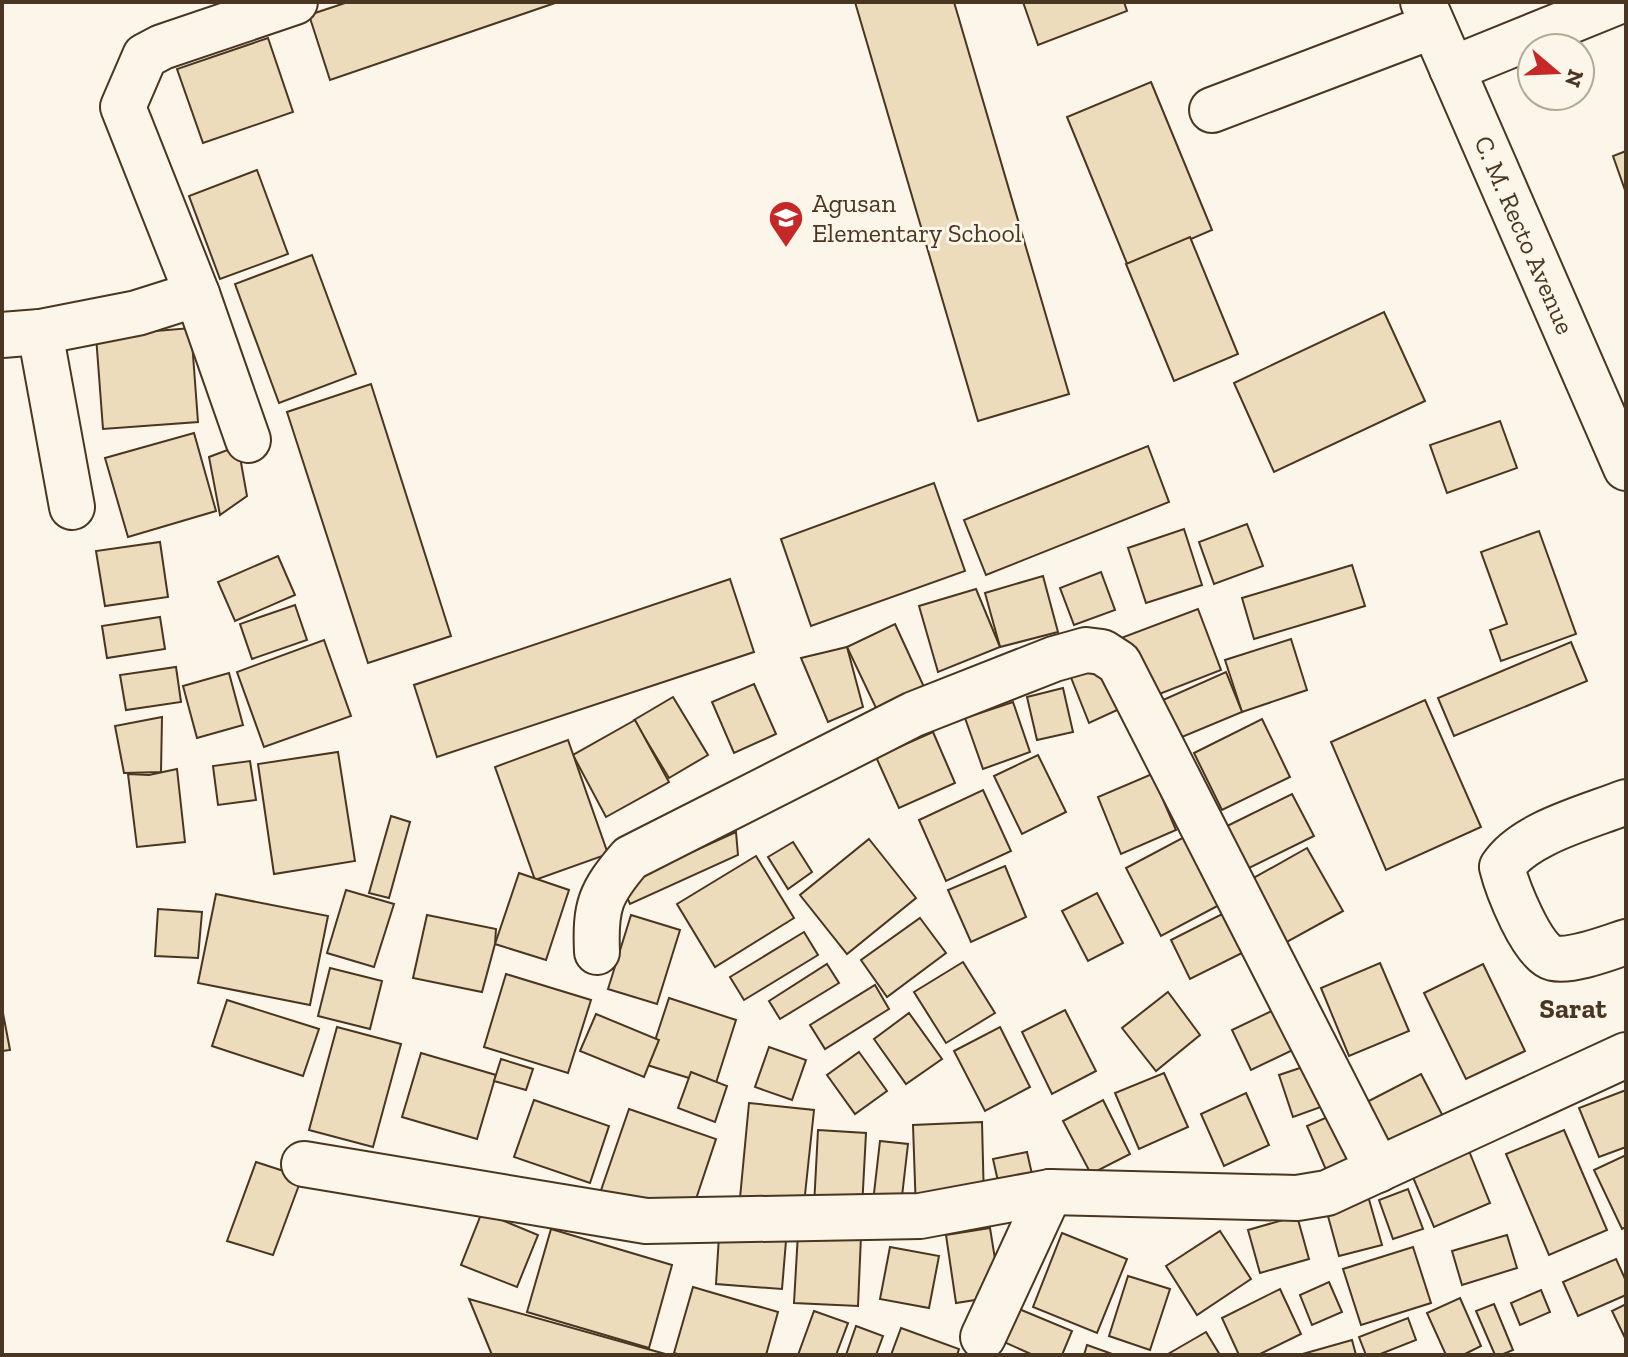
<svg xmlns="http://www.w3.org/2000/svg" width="1628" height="1357" font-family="'Zilla Slab',serif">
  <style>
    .building { fill: #ecdcbc; stroke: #4a3520; stroke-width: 2 }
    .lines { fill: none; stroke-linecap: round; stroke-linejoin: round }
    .minor-casing { stroke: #4a3520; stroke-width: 48 }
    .highway-casing { stroke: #4a3520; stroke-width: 48 }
    .minor { stroke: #fbf6e9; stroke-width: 44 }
    .highway { stroke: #fbf6e9; stroke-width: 44 }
    .labels { text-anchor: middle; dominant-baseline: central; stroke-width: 6; stroke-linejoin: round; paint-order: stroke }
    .poi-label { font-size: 26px; fill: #4a3520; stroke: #fbf6e9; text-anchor: start }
    .street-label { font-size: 26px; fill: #4a3520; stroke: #fbf6e9 }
    .neighbourhood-label { font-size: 28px; font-weight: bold; fill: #4a3520; stroke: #fbf6e9 }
  </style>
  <rect width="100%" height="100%" fill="#fbf6e9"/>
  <g class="building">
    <path d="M348 2H554L555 3 330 80 309 15Z"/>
    <path d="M855 2H954L1069 394 978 421Z"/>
    <path d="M1023 2H1124L1127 11 1038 45Z"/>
    <path d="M268 38 293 112 203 143 177 69Z"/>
    <path d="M1151 82 1212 230 1128 266 1067 117Z"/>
    <path d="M1626 151V193L1613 156Z"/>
    <path d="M257 170 288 254 220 279 189 196Z"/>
    <path d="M1190 237 1238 354 1174 381 1126 264Z"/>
    <path d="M312 255 356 374 279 403 235 284Z"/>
    <path d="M1384 312 1425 401 1274 472 1234 383Z"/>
    <path d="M191 328 198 422 103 429 96 336Z"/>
    <path d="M371 384 451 636 368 663 287 412Z"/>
    <path d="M1500 421 1517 468 1447 493 1430 445Z"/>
    <path d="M194 433 216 511 128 537 105 458Z"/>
    <path d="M238 446 247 496 220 515 209 457Z"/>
    <path d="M1148 446 1169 502 986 575 964 520Z"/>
    <path d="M934 483 965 571 811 626 781 539Z"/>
    <path d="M1247 524 1263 566 1214 584 1199 542Z"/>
    <path d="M1184 529 1202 585 1146 603 1128 548Z"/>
    <path d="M1539 531 1576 634 1501 661 1490 630 1507 624 1481 552Z"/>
    <path d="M160 542 168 597 105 606 96 551Z"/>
    <path d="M278 556 295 595 235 621 218 582Z"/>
    <path d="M1352 565 1365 606 1254 639 1242 598Z"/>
    <path d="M1101 572 1115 610 1074 625 1060 588Z"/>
    <path d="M1043 576 1058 632 1000 647 985 593Z"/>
    <path d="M730 579 754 652 437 757 414 685Z"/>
    <path d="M976 589 1000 647 938 672 919 606Z"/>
    <path d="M295 605 307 640 252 659 240 624Z"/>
    <path d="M1198 609 1221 670 1144 700 1121 638Z"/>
    <path d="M160 617 165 649 107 658 102 626Z"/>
    <path d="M895 624 924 687 877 710 847 647Z"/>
    <path d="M1291 639 1307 690 1242 712 1225 660Z"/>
    <path d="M324 640 351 716 264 747 237 672Z"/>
    <path d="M1571 642 1587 681 1454 736 1438 698Z"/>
    <path d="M847 647 863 707 828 722 801 658Z"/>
    <path d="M176 667 181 702 126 710 120 675Z"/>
    <path d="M1108 667 1126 706 1089 723 1070 675Z"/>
    <path d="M1226 672 1242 712 1170 742 1154 704Z"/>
    <path d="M229 673 243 725 197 738 183 686Z"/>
    <path d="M754 684 776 734 734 753 712 702Z"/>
    <path d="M1063 688 1073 732 1037 740 1027 697Z"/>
    <path d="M673 697 708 755 669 778 634 720Z"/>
    <path d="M1425 700 1481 827 1386 870 1331 742Z"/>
    <path d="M1013 702 1030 752 983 769 965 718Z"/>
    <path d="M162 717 161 772 124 773 115 726Z"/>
    <path d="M1262 719 1290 777 1222 810 1194 753Z"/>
    <path d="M635 720 669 782 606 817 573 755Z"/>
    <path d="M933 732 955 783 899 808 876 757Z"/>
    <path d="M568 740 608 854 535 880 495 767Z"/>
    <path d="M338 752 355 861 274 874 258 764Z"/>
    <path d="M1038 755 1066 812 1022 834 994 776Z"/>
    <path d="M250 761 256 800 218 805 213 766Z"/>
    <path d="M177 769 185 842 137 847 128 774 149 775Z"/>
    <path d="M1152 774 1176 830 1121 854 1098 797Z"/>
    <path d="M983 790 1011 851 946 881 919 820Z"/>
    <path d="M1292 794 1314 836 1243 871 1223 828Z"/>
    <path d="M391 816 410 822 389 898 369 893Z"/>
    <path d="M736 832 738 855 630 904 621 884Z"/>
    <path d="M1188 835 1223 903 1161 936 1126 868Z"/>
    <path d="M869 839 916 898 847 954 800 895Z"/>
    <path d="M793 842 812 872 788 889 768 857Z"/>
    <path d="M1307 848 1343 911 1285 943 1250 880Z"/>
    <path d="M756 856 794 918 715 967 677 904Z"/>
    <path d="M1005 866 1026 917 971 942 948 890Z"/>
    <path d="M519 873 569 890 546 960 495 944Z"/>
    <path d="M346 890 394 904 374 967 327 953Z"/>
    <path d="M1097 893 1123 943 1088 961 1062 911Z"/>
    <path d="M216 894 328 916 310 1005 198 983Z"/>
    <path d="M158 909 202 912 198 958 155 956Z"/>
    <path d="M1232 909 1252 948 1190 979 1171 940Z"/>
    <path d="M427 915 496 929 495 944 482 992 413 978Z"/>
    <path d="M631 915 680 930 657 1004 608 989Z"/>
    <path d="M920 918 946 953 887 997 861 960Z"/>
    <path d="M804 932 818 955 744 1000 730 977Z"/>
    <path d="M963 962 995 1013 946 1043 914 992Z"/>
    <path d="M1380 963 1409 1031 1349 1056 1321 988Z"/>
    <path d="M827 964 839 983 780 1019 769 1001Z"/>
    <path d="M1483 964 1525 1051 1466 1079 1424 993Z"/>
    <path d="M330 968 382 981 370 1029 318 1016Z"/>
    <path d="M506 974 591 1000 568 1073 484 1047Z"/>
    <path d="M875 985 889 1009 825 1049 810 1025Z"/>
    <path d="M1168 992 1200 1035 1156 1071 1122 1028Z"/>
    <path d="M669 998 736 1020 715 1086 647 1065Z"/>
    <path d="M227 1000 319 1029 303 1076 212 1046Z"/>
    <path d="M1280 1007 1299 1047 1251 1070 1232 1030Z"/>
    <path d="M2 1008 10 1050 2 1051Z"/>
    <path d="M1065 1010 1096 1071 1052 1094 1022 1032Z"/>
    <path d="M909 1013 942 1059 906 1084 874 1039Z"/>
    <path d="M596 1014 659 1040 644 1077 580 1051Z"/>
    <path d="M337 1027 401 1044 373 1147 309 1130Z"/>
    <path d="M1000 1027 1030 1087 985 1111 954 1051Z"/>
    <path d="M769 1047 806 1060 792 1100 755 1087Z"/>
    <path d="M859 1052 887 1091 855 1114 827 1075Z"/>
    <path d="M421 1053 496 1075 477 1139 402 1117Z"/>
    <path d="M501 1059 533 1069 526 1090 494 1081Z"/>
    <path d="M1318 1062 1332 1103 1293 1117 1279 1075Z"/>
    <path d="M691 1072 727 1086 715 1122 678 1108Z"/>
    <path d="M1164 1073 1188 1127 1139 1149 1115 1093Z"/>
    <path d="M1421 1074 1447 1124 1388 1155 1363 1104Z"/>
    <path d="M1626 1090V1147L1599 1157 1579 1108Z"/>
    <path d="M1246 1093 1269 1145 1224 1166 1201 1114Z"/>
    <path d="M534 1100 609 1126 590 1183 514 1157Z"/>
    <path d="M1103 1100 1130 1154 1091 1174 1063 1121Z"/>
    <path d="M749 1103 814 1110 804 1204 740 1198Z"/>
    <path d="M629 1109 716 1139 694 1205 598 1199Z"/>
    <path d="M1332 1115 1355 1168 1330 1179 1307 1126Z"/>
    <path d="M982 1122 984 1202 916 1212 913 1125Z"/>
    <path d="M818 1130 866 1133 862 1208 814 1206Z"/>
    <path d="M1564 1130 1607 1230 1549 1255 1506 1154Z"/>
    <path d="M880 1141 908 1144 901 1205 873 1202Z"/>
    <path d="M1469 1151 1490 1203 1434 1227 1412 1175Z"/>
    <path d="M1027 1152 1036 1192 1002 1199 993 1159Z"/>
    <path d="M1626 1155V1227L1622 1229 1594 1170Z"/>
    <path d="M256 1162 302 1177 273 1255 227 1241Z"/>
    <path d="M1408 1189 1423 1229 1393 1239 1379 1200Z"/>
    <path d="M1368 1196 1382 1245 1339 1256 1326 1209Z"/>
    <path d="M482 1212 538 1235 517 1287 461 1265Z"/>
    <path d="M1297 1216 1309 1259 1260 1273 1248 1230Z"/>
    <path d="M990 1228 1001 1296 956 1303 946 1235Z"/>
    <path d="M551 1229 672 1265 649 1348 527 1312Z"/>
    <path d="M1220 1231 1251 1279 1197 1315 1166 1266Z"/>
    <path d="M798 1233 861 1236 858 1306 794 1303Z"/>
    <path d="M1062 1233 1127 1259 1097 1333 1033 1307Z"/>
    <path d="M1507 1235 1517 1268 1462 1285 1452 1251Z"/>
    <path d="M719 1236 786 1241 782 1289 716 1284Z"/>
    <path d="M890 1247 939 1256 929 1308 880 1299Z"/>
    <path d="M1413 1247 1431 1303 1361 1325 1343 1269Z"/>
    <path d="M1616 1259 1626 1281V1295L1578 1316 1563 1282Z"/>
    <path d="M1128 1276 1170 1289 1150 1350 1109 1336Z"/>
    <path d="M1329 1282 1342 1312 1312 1325 1300 1295Z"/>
    <path d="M693 1287 778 1312 766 1355H681L674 1353Z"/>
    <path d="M1280 1289 1301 1334 1258 1355H1239L1222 1318Z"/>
    <path d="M1541 1290 1550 1312 1520 1325 1511 1303Z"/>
    <path d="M1460 1298 1481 1346 1463 1355H1446L1427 1313Z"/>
    <path d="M469 1299 669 1355H492Z"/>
    <path d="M1494 1304 1513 1350 1501 1355H1495L1476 1311Z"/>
    <path d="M1626 1304V1340L1612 1311Z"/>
    <path d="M1019 1309 1072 1331 1062 1355H1033L1004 1342Z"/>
    <path d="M814 1311 848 1323 836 1355H798Z"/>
    <path d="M1408 1318 1416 1340 1378 1355H1366L1359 1337Z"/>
    <path d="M856 1326 883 1336 876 1355H846Z"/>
    <path d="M901 1328 959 1349 957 1355H891Z"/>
    <path d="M1206 1332 1220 1355H1168V1354Z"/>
    <path d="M1352 1340 1356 1355H1299Z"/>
    <path d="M1087 1345 1115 1355H1084Z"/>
  </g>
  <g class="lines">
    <defs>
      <g id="minor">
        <path d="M1452 69 1617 2"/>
        <path d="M1212 110 1433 26"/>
        <path d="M40 332 72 507"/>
        <path d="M2 335 40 332 137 313 197 294"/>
        <path d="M248 440 197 294 123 107 145 56 162 47 295 2"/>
        <path d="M1626 802C1588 817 1524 833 1502 867 1507 887 1532 953 1553 958 1572 962 1608 948 1626 942"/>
        <path d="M597 952C595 906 600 893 630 858L914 714 1054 659 1086 650 1102 652 1119 663 1378 1170"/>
        <path d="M304 1164 646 1221 920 1216 1050 1192 1297 1198 1327 1193 1626 1055"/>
        <path d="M983 1337 1050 1192"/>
      </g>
      <g id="highway">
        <path id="s1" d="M1423 2 1626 468"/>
      </g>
    </defs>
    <use href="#minor" class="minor-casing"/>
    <use href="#highway" class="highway-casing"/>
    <use href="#minor" class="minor"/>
    <use href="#highway" class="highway"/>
  </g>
  <defs>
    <symbol id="school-pin" viewBox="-11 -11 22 30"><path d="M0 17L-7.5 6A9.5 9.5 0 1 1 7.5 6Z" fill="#c62828" stroke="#fbf6e9"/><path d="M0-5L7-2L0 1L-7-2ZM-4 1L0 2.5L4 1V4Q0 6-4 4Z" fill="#fff"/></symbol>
  </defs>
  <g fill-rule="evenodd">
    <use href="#school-pin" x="766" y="198" width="40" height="54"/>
  </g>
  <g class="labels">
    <g class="poi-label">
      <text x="812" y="203">Agusan<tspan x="812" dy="30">Elementary School</tspan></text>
    </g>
    <g class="street-label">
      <text stroke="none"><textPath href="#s1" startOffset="254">C. M. Recto Avenue</textPath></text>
    </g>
    <g class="neighbourhood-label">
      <text x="1573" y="1008">Sarat</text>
    </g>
  </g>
  <rect width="1628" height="1357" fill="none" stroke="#4a3520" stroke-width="8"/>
  <g transform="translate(1556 72) rotate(109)"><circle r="38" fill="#fbf6e9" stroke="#b4a999" stroke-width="2"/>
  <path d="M0-6L14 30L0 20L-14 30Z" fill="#c62828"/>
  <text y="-12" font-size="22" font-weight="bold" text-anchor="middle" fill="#4a3520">N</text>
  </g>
</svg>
